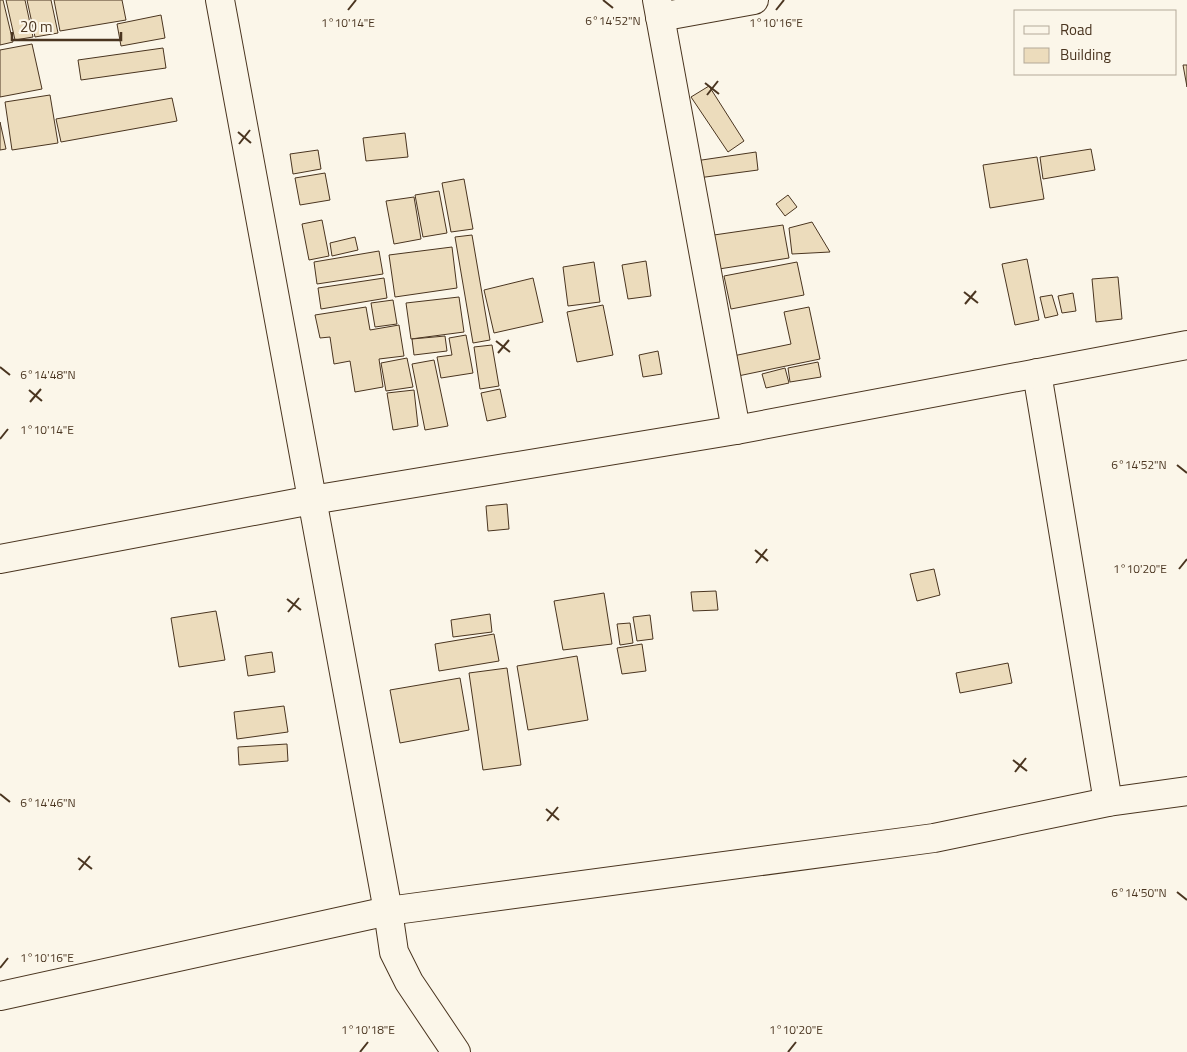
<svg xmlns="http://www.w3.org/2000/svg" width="1187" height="1052" font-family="'Titillium Web',sans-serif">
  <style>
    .building { fill: #ecdcbc; stroke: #4a3520 }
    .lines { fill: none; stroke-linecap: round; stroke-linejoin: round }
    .minor-casing { stroke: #4a3520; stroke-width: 30 }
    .minor { stroke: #fbf6e9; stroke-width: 28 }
    .ticks { fill: none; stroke: #4a3520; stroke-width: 2 }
    .ticks-label { font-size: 12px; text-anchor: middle; fill: #4a3520; stroke: #fbf6e9; stroke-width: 4; stroke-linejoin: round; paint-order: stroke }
  </style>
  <rect width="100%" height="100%" fill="#fbf6e9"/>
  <g class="building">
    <path d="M0 0H3L13 42 0 45Z"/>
    <path d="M6 0H25L33 37 15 40Z"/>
    <path d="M27 0H51L58 33 35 37Z"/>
    <path d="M54 0H122L126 20 60 31Z"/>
    <path d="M161 15 165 38 121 46 117 24Z"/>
    <path d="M32 44 42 89 0 97V50Z"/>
    <path d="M163 48 166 68 81 80 78 60Z"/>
    <path d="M1183 65H1187V87Z"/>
    <path d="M709 86 744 141 728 152 691 97Z"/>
    <path d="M50 95 58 143 12 150 5 102Z"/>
    <path d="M172 98 177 121 61 142 56 119Z"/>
    <path d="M0 122 6 149 0 150Z"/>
    <path d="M405 133 408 157 366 161 363 138Z"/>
    <path d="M1091 149 1095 170 1043 179 1040 157Z"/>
    <path d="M318 150 321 169 293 174 290 154Z"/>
    <path d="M756 152 758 170 698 178 695 161Z"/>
    <path d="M1037 157 1044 199 990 208 983 165Z"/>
    <path d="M325 173 330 200 300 205 295 178Z"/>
    <path d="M464 179 473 229 451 232 442 183Z"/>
    <path d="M439 191 447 233 423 237 415 195Z"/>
    <path d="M788 195 797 207 785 216 776 204Z"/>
    <path d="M414 197 421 239 394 244 386 201Z"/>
    <path d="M322 220 329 256 309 260 302 224Z"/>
    <path d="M812 222 830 252 792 254 789 228Z"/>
    <path d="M783 225 789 258 719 269 714 235Z"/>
    <path d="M472 235 490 340 473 343 455 237Z"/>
    <path d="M355 237 358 250 332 256 330 243Z"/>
    <path d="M452 247 457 288 395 297 389 255Z"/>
    <path d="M379 251 383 274 317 284 314 262Z"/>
    <path d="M1027 259 1039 320 1015 325 1002 264Z"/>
    <path d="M646 261 651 296 628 299 622 265Z"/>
    <path d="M594 262 600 302 568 306 563 267Z"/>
    <path d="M797 262 804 295 731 309 724 276Z"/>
    <path d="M1118 277 1122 319 1096 322 1092 279Z"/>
    <path d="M384 278 387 298 321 309 318 288Z"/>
    <path d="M533 278 543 322 494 333 484 290Z"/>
    <path d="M1073 293 1076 311 1062 313 1058 296Z"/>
    <path d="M1052 295 1058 315 1045 318 1040 297Z"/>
    <path d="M459 297 464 332 411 339 406 303Z"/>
    <path d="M393 300 397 324 375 327 371 303Z"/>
    <path d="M603 305 613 355 577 362 567 312Z"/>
    <path d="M366 307 370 330 399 325 404 356 379 359 383 387 355 392 350 361 334 364 330 337 320 338 315 315Z"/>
    <path d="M809 307 820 359 738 376 733 356 791 344 784 312Z"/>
    <path d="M466 335 473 373 441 378 437 357 452 355 449 338Z"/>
    <path d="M445 336 447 351 414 355 412 339Z"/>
    <path d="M492 345 499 386 480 389 474 347Z"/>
    <path d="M658 351 662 374 643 377 639 355Z"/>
    <path d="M407 358 413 387 386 391 381 363Z"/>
    <path d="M434 360 448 426 425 430 412 364Z"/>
    <path d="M818 362 821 377 790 382 788 368Z"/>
    <path d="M785 368 789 383 766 388 762 374Z"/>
    <path d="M500 389 506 417 487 421 481 393Z"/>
    <path d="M414 390 418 426 393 430 387 393Z"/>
    <path d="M507 504 509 529 488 531 486 506Z"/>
    <path d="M934 569 940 595 917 601 910 574Z"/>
    <path d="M716 591 718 610 693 611 691 592Z"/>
    <path d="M604 593 612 644 563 650 554 601Z"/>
    <path d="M216 611 225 660 179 667 171 618Z"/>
    <path d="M490 614 492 632 453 637 451 620Z"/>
    <path d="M650 615 653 639 637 641 633 617Z"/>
    <path d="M630 623 633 643 620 645 617 624Z"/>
    <path d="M494 634 499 661 439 671 435 644Z"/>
    <path d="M642 644 646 671 622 674 617 648Z"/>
    <path d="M272 652 275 672 248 676 245 656Z"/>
    <path d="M577 656 588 720 528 730 517 666Z"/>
    <path d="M1008 663 1012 683 960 693 956 673Z"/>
    <path d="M507 668 521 765 483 770 469 673Z"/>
    <path d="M460 678 469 730 400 743 390 690Z"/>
    <path d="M284 706 288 732 237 739 234 712Z"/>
    <path d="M287 744 288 761 239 765 238 747Z"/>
  </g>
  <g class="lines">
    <defs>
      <g id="minor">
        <path d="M220 0 388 911 394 952 409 982 456 1052"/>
        <path d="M657 0 736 430"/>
        <path d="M660 17 754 0"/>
        <path d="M1037 373 1108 802"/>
        <path d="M0 559 312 500 736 430 1187 345"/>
        <path d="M0 996 388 911 934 838 1108 802 1187 791"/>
      </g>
    </defs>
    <use href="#minor" class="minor-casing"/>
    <use href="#minor" class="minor"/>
  </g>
  <path class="ticks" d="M603 0 613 8M348 10 356 0M776 10 784 0M705 83 719 94M707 95 718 81M238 132 251 143M239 144 250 130M964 292 978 303M965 304 976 291M496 341 510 352M498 353 509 340M0 367 10 375M29 390 42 401M30 402 41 389M0 439 8 429M1177 465 1187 473M755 550 768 561M756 563 767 549M1179 569 1187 559M287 599 301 610M288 612 299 598M1013 760 1027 771M1015 772 1026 758M0 794 10 802M546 809 559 820M547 821 558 807M78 858 92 869M79 870 90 856M1177 892 1187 900M0 968 8 958M360 1052 368 1042M788 1052 796 1042"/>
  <g class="ticks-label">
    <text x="613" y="25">6°14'52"N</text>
    <text x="348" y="27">1°10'14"E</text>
    <text x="776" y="27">1°10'16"E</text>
    <text x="48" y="379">6°14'48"N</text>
    <text x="47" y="434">1°10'14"E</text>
    <text x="1139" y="469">6°14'52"N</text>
    <text x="1140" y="573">1°10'20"E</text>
    <text x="48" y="807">6°14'46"N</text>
    <text x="1139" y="897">6°14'50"N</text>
    <text x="47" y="962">1°10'16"E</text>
    <text x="368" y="1034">1°10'18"E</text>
    <text x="796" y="1034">1°10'20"E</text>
  </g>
  <rect x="1014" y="10" width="162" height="65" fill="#fbf6e9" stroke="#b4a999"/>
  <rect x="1024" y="26" width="25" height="8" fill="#fbf6e9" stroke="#b4a999"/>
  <text x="1060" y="35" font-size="15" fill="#4a3520">Road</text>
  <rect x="1024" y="48" width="25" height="15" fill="#ecdcbc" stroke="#b4a999"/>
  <text x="1060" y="60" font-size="15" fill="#4a3520">Building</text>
  <path d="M12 32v8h109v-8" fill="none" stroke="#4a3520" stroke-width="2.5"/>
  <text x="20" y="32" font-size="15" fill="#4a3520" stroke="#fbf6e9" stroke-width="4" paint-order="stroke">20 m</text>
</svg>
